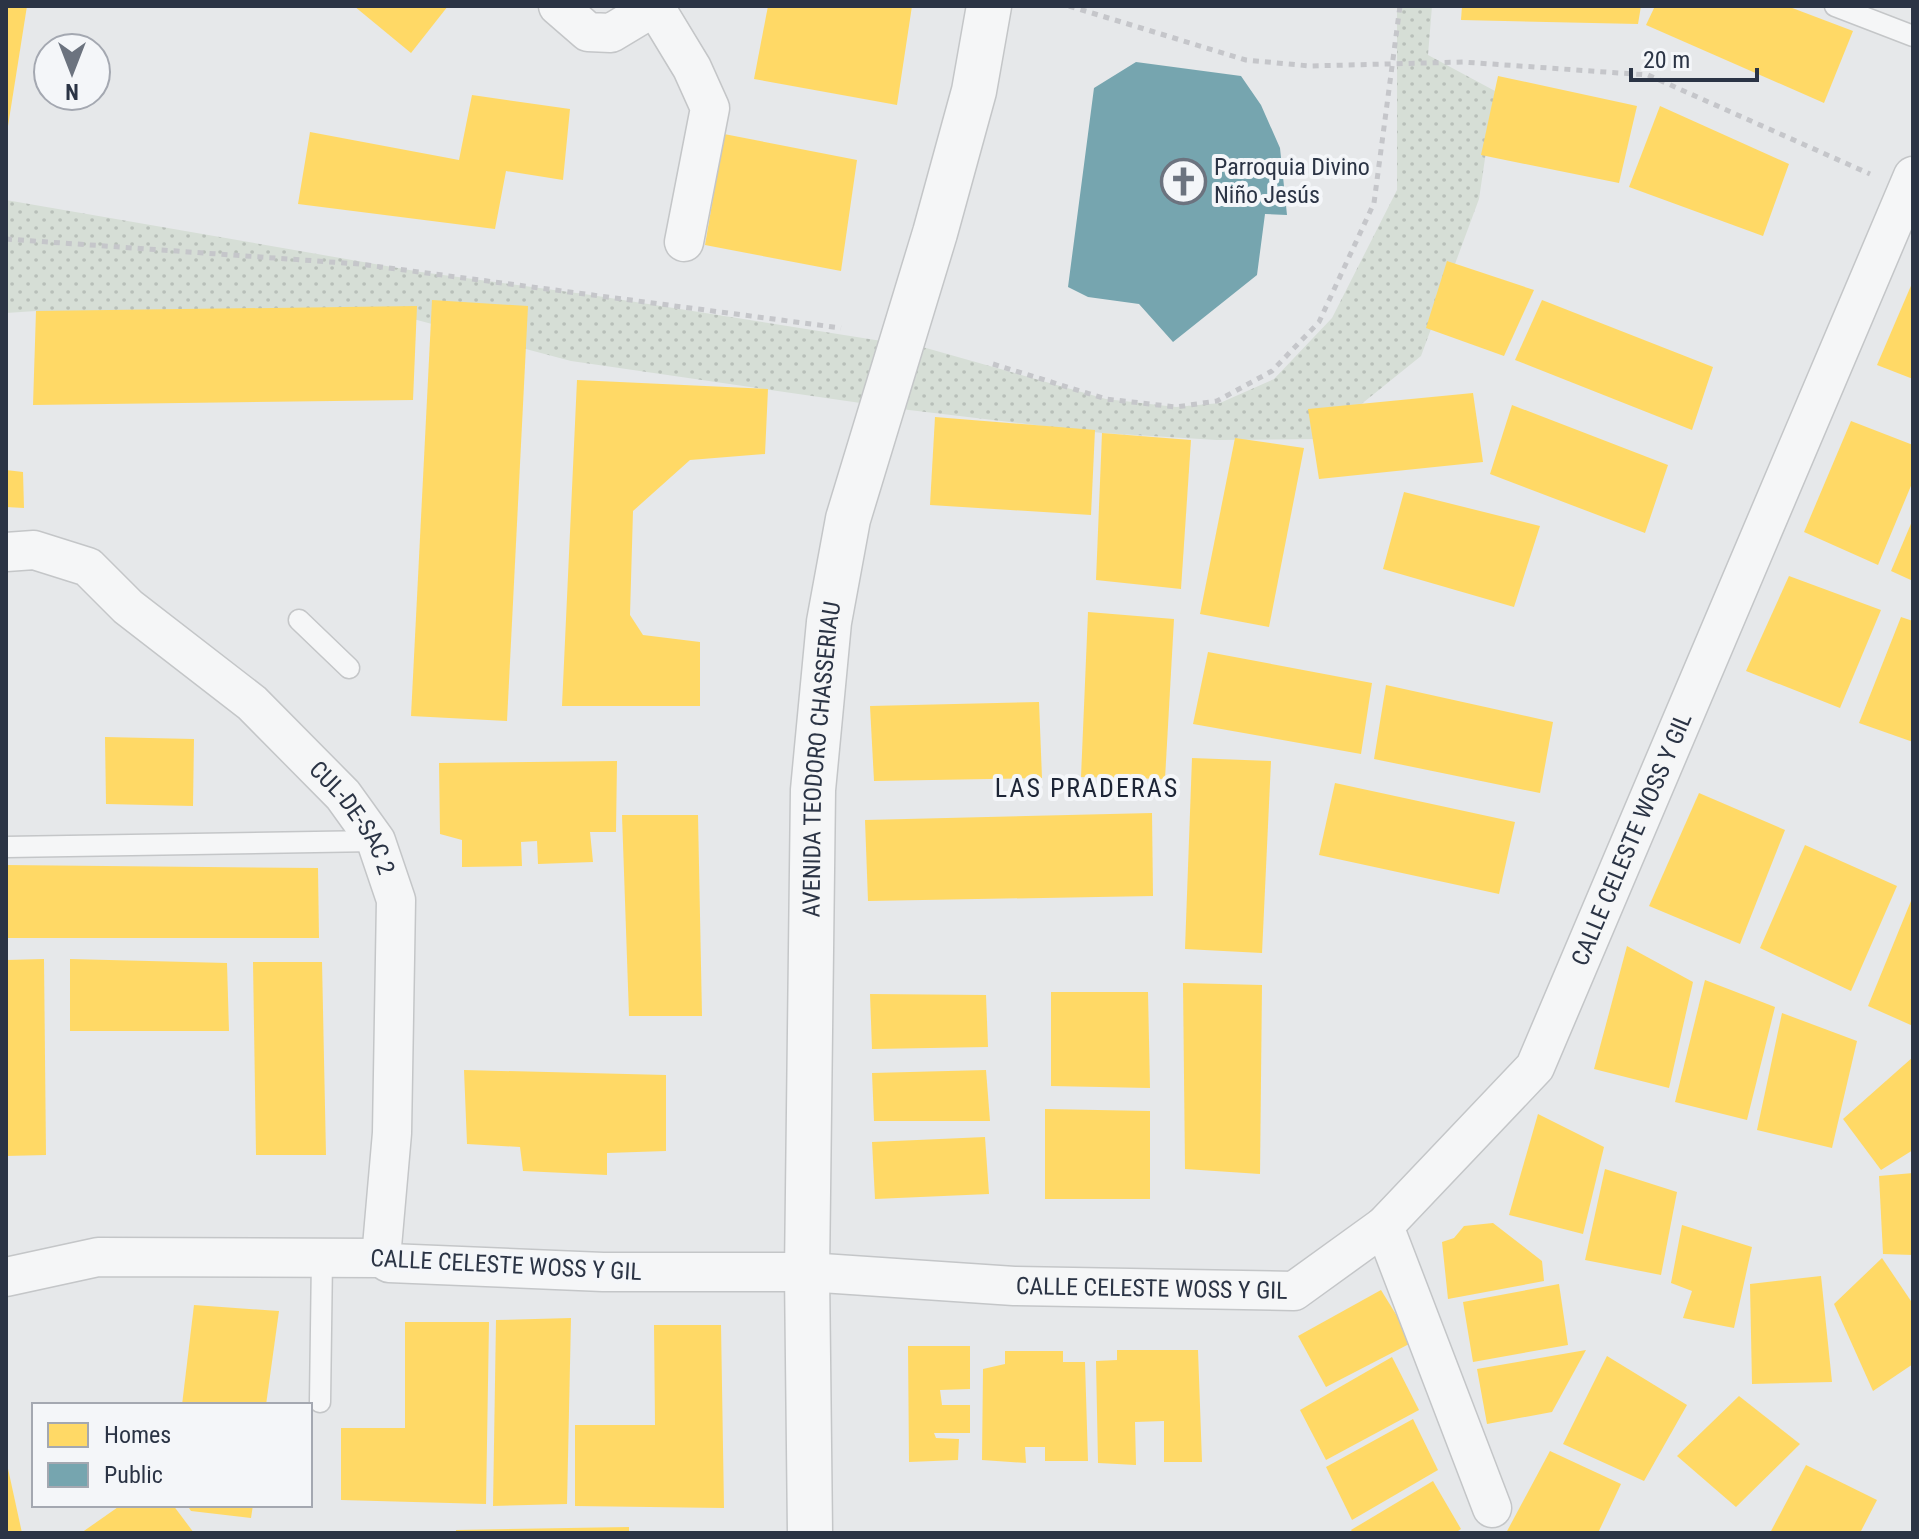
<svg xmlns="http://www.w3.org/2000/svg" width="1919" height="1539" font-family="'Roboto Condensed',sans-serif">
  <style>
    .grass { fill: url(#grass-dots) }
    .homes { fill: #ffd966 }
    .public { fill: #76a5af }
    .lines { fill: none; stroke-linecap: round; stroke-linejoin: round }
    .service-casing { stroke: #c4c6c8; stroke-width: 23 }
    .minor-casing { stroke: #c4c6c8; stroke-width: 41 }
    .tertiary-casing { stroke: #c4c6c8; stroke-width: 47 }
    .path { stroke: #c5c6ca; stroke-width: 5; stroke-dasharray: 6 6; stroke-linecap: butt }
    .service { stroke: #f5f6f7; stroke-width: 20 }
    .minor { stroke: #f5f6f7; stroke-width: 38 }
    .tertiary { stroke: #f5f6f7; stroke-width: 44 }
    .labels { text-anchor: middle; dominant-baseline: central; stroke-width: 8; stroke-linejoin: round; paint-order: stroke }
    .poi-label { font-size: 24px; fill: #2b3445; stroke: #f4f6f9; text-anchor: start }
    .street-label { font-size: 24px; fill: #2b3445; stroke: #f4f6f9 }
    .neighbourhood-label { font-size: 26px; letter-spacing: 2px; fill: #1d2536; stroke: #f4f6f9 }
  </style>
  <defs>
    <pattern id="grass-dots" width="8" height="8" patternUnits="userSpaceOnUse" patternTransform="scale(2)"><rect width="8" height="8" fill="#d6ded6"/><path d="M2 2h.1M6 6h.1" fill="none" stroke="#b8bfb9" stroke-width="1.8" stroke-linecap="round"/></pattern>
  </defs>
  <rect width="100%" height="100%" fill="#e6e8ea"/>
  <path class="grass" d="M1397 6H1432L1428 55 1495 91 1479 199 1421 356 1318 439 1217 440 1102 433 909 410 571 361 417 320 36 311 6 313V200L421 272 591 295 926 348 1106 399 1176 407 1220 403 1274 379 1332 318 1397 190Z"/>
  <g class="homes">
    <path d="M6 6H27L8 126H6Z"/>
    <path d="M354 6H448L411 53Z"/>
    <path d="M768 6H912L897 105 754 79Z"/>
    <path d="M1462 6H1641L1638 24 1461 20Z"/>
    <path d="M1655 6H1787L1853 31 1824 103 1646 25Z"/>
    <path d="M1498 76 1637 106 1619 183 1481 155Z"/>
    <path d="M472 95 570 109 563 180 506 171 495 229 298 204 310 132 459 160Z"/>
    <path d="M1660 106 1789 164 1763 236 1629 187Z"/>
    <path d="M724 134 857 160 841 271 705 245Z"/>
    <path d="M1447 261 1534 290 1504 356 1426 328Z"/>
    <path d="M1913 281V379L1877 365Z"/>
    <path d="M432 300 528 306 507 721 411 716Z"/>
    <path d="M1542 300 1713 367 1692 430 1515 360Z"/>
    <path d="M417 306 413 400 33 405 36 311Z"/>
    <path d="M577 380 768 389 765 454 690 460 633 511 630 615 643 635 700 642V706H562Z"/>
    <path d="M1473 393 1483 462 1319 479 1308 409Z"/>
    <path d="M1512 405 1668 465 1645 533 1490 474Z"/>
    <path d="M935 417 1095 430 1091 515 930 505Z"/>
    <path d="M1851 421 1913 445V481L1878 565 1804 532Z"/>
    <path d="M1102 433 1191 440 1181 589 1096 580Z"/>
    <path d="M1235 438 1304 448 1269 627 1200 614Z"/>
    <path d="M6 470 23 472 24 508 6 507Z"/>
    <path d="M1404 492 1540 526 1514 607 1383 569Z"/>
    <path d="M1913 519V581L1891 571Z"/>
    <path d="M1789 576 1881 610 1840 708 1746 671Z"/>
    <path d="M1088 612 1174 619 1165 779 1081 777Z"/>
    <path d="M1901 617 1913 621V742L1859 723Z"/>
    <path d="M1208 652 1372 683 1361 754 1193 724Z"/>
    <path d="M1386 685 1553 722 1540 793 1374 759Z"/>
    <path d="M1039 702 1042 778 874 781 870 706Z"/>
    <path d="M105 737 194 739 193 806 106 804Z"/>
    <path d="M1192 758 1271 761 1262 953 1185 949Z"/>
    <path d="M617 761 616 832H590L593 862 538 864 537 841 521 842 522 866 462 867V840L440 834 439 763Z"/>
    <path d="M1335 783 1515 822 1499 894 1319 855Z"/>
    <path d="M1699 793 1785 830 1740 944 1649 906Z"/>
    <path d="M1152 813 1153 896 868 901 865 820Z"/>
    <path d="M622 815H698L702 1016H629Z"/>
    <path d="M1805 845 1897 886 1851 991 1760 948Z"/>
    <path d="M6 865 318 868 319 938H6Z"/>
    <path d="M1913 896V1026L1868 1006Z"/>
    <path d="M1627 946 1693 982 1669 1088 1594 1069Z"/>
    <path d="M44 959 46 1155 6 1156V960Z"/>
    <path d="M70 959 227 963 229 1031H70Z"/>
    <path d="M253 962H322L326 1155H256Z"/>
    <path d="M1705 980 1775 1007 1747 1120 1675 1102Z"/>
    <path d="M1183 983 1262 985 1260 1174 1185 1169Z"/>
    <path d="M1051 992H1148L1150 1088 1051 1086Z"/>
    <path d="M870 994 986 995 988 1047 872 1049Z"/>
    <path d="M1782 1013 1857 1041 1832 1148 1757 1130Z"/>
    <path d="M1913 1057V1150L1881 1170 1843 1119Z"/>
    <path d="M464 1070 666 1075V1151L607 1153V1175L523 1171 520 1147 467 1144Z"/>
    <path d="M986 1070 990 1121H874L872 1073Z"/>
    <path d="M1045 1109 1150 1111V1199H1045Z"/>
    <path d="M1538 1114 1604 1147 1583 1234 1509 1215Z"/>
    <path d="M985 1137 989 1194 875 1199 872 1142Z"/>
    <path d="M1605 1169 1677 1192 1661 1275 1585 1260Z"/>
    <path d="M1913 1173V1255L1883 1254 1879 1176Z"/>
    <path d="M1493 1223 1542 1261 1544 1281 1448 1299 1442 1242 1454 1238 1464 1226Z"/>
    <path d="M1682 1225 1752 1247 1734 1328 1683 1318 1692 1291 1671 1283Z"/>
    <path d="M1882 1258 1913 1304V1364L1873 1391 1834 1304Z"/>
    <path d="M1821 1276 1832 1382 1752 1384 1750 1284Z"/>
    <path d="M1559 1284 1568 1345 1473 1362 1463 1302Z"/>
    <path d="M1381 1290 1413 1342 1326 1387 1298 1336Z"/>
    <path d="M194 1305 279 1311 266 1405H182Z"/>
    <path d="M571 1318 567 1504 493 1506 496 1320Z"/>
    <path d="M405 1322H489L486 1504 341 1500V1428H405Z"/>
    <path d="M654 1325H721L724 1508 575 1506V1425H655Z"/>
    <path d="M908 1346H970V1389L940 1390 942 1405H970V1433H934L936 1438 959 1439 958 1460 909 1462Z"/>
    <path d="M1117 1350H1198L1202 1462H1164V1421L1135 1422 1136 1465 1098 1463 1096 1361 1117 1360Z"/>
    <path d="M1586 1350 1552 1412 1487 1424 1477 1369Z"/>
    <path d="M1005 1351H1063V1362H1085L1088 1461H1045V1447H1025L1026 1463 982 1460 983 1369 1005 1364Z"/>
    <path d="M1607 1356 1687 1405 1644 1481 1563 1444Z"/>
    <path d="M1392 1357 1419 1410 1326 1460 1300 1410Z"/>
    <path d="M1739 1396 1800 1444 1736 1507 1677 1456Z"/>
    <path d="M1413 1419 1438 1470 1352 1520 1326 1467Z"/>
    <path d="M1550 1451 1621 1484 1598 1533H1506Z"/>
    <path d="M7 1464 22 1533H6Z"/>
    <path d="M1806 1465 1877 1500 1860 1533H1770Z"/>
    <path d="M1433 1481 1461 1529 1455 1533H1353L1351 1530Z"/>
    <path d="M121 1505H173L194 1533H81Z"/>
    <path d="M187 1505H253L251 1518 191 1511Z"/>
    <path d="M629 1527V1533H456V1530Z"/>
  </g>
  <path class="public" d="M1136 62 1241 76 1261 105 1280 148 1287 215 1265 214 1257 275 1173 342 1139 304 1088 297 1068 287 1094 88Z"/>
  <g class="lines">
    <defs>
      <g id="service">
        <path d="M1835 6 1913 36"/>
        <path d="M299 620 349 668"/>
        <path d="M6 847 376 841"/>
        <path d="M320 1402 322 1258"/>
      </g>
      <g id="minor">
        <path d="M558 6 588 32 611 33 656 6"/>
        <path d="M655 7 692 68 710 108 684 242"/>
        <path id="s1" d="M6 552 34 550 88 567 128 607 252 703 343 795 376 841 396 900 392 1133 381 1258"/>
        <path d="M1384 1226 1492 1508"/>
        <path id="s2" d="M6 1277 98 1257 381 1258 389 1263 603 1272H807L1014 1286 1294 1291 1384 1226 1535 1067 1913 176"/>
      </g>
      <g id="tertiary">
        <path id="s3" d="M810 1533 807 1272 813 790 829 622 848 519 935 233 974 91 989 6"/>
      </g>
    </defs>
    <use href="#service" class="service-casing"/>
    <use href="#minor" class="minor-casing"/>
    <use href="#tertiary" class="tertiary-casing"/>
    <g class="path">
      <path d="M1069 6 1246 60 1310 66 1463 62 1648 75 1870 174"/>
      <path d="M6 239 359 264 841 328"/>
      <path d="M993 364 1106 399 1176 407 1217 401 1272 371 1319 322 1374 203 1400 6"/>
    </g>
    <use href="#service" class="service"/>
    <use href="#minor" class="minor"/>
    <use href="#tertiary" class="tertiary"/>
  </g>
  <defs>
    <symbol id="church-ring" viewBox="-11 -11 22 22"><circle r="9.5" fill="#f4f6f9" stroke="#6c737f" stroke-width="1.5"/><path d="M-1.2-6h2.4v3.5h3.3v2.4h-3.3V6h-2.4V-.1h-3.3v-2.4h3.3Z" fill="#6c737f"/></symbol>
  </defs>
  <g fill-rule="evenodd">
    <use href="#church-ring" x="1158" y="156" width="51" height="51"/>
  </g>
  <g class="labels">
    <g class="poi-label">
      <text x="1214" y="167">Parroquia Divino<tspan x="1214" dy="28">Niño Jesús</tspan></text>
    </g>
    <g class="street-label">
      <text stroke="none"><textPath href="#s3" startOffset="774">AVENIDA TEODORO CHASSERIAU</textPath></text>
      <text stroke="none"><textPath href="#s1" startOffset="452">CUL-DE-SAC 2</textPath></text>
      <text stroke="none"><textPath href="#s2" startOffset="1870">CALLE CELESTE WOSS Y GIL</textPath></text>
      <text transform="translate(506 1265) rotate(3)">CALLE CELESTE WOSS Y GIL</text>
      <text stroke="none"><textPath href="#s2" startOffset="1150">CALLE CELESTE WOSS Y GIL</textPath></text>
    </g>
    <g class="neighbourhood-label">
      <text x="1087" y="788">LAS PRADERAS</text>
    </g>
  </g>
  <rect width="1919" height="1539" fill="none" stroke="#2b3445" stroke-width="16"/>
  <rect x="32" y="1403" width="280" height="104" fill="#f4f6f9" stroke="#a4a8b1" stroke-width="2"/>
  <rect x="48" y="1423" width="40" height="24" fill="#ffd966" stroke="#a4a8b1" stroke-width="2"/>
  <text x="104" y="1443" font-size="24" fill="#2b3445">Homes</text>
  <rect x="48" y="1463" width="40" height="24" fill="#76a5af" stroke="#a4a8b1" stroke-width="2"/>
  <text x="104" y="1483" font-size="24" fill="#2b3445">Public</text>
  <g transform="translate(72 72) rotate(180)"><circle r="38" fill="#f4f6f9" stroke="#a4a8b1" stroke-width="2"/>
  <path d="M0-6L14 30L0 20L-14 30Z" fill="#6c737f"/>
  <text y="-12" font-size="22" font-weight="bold" text-anchor="middle" fill="#2b3445">N</text>
  </g>
  <path d="M1631 68v12h126v-12" fill="none" stroke="#2b3445" stroke-width="4"/>
  <text x="1643" y="68" font-size="24" fill="#2b3445" stroke="#f4f6f9" stroke-width="6" paint-order="stroke">20 m</text>
</svg>
